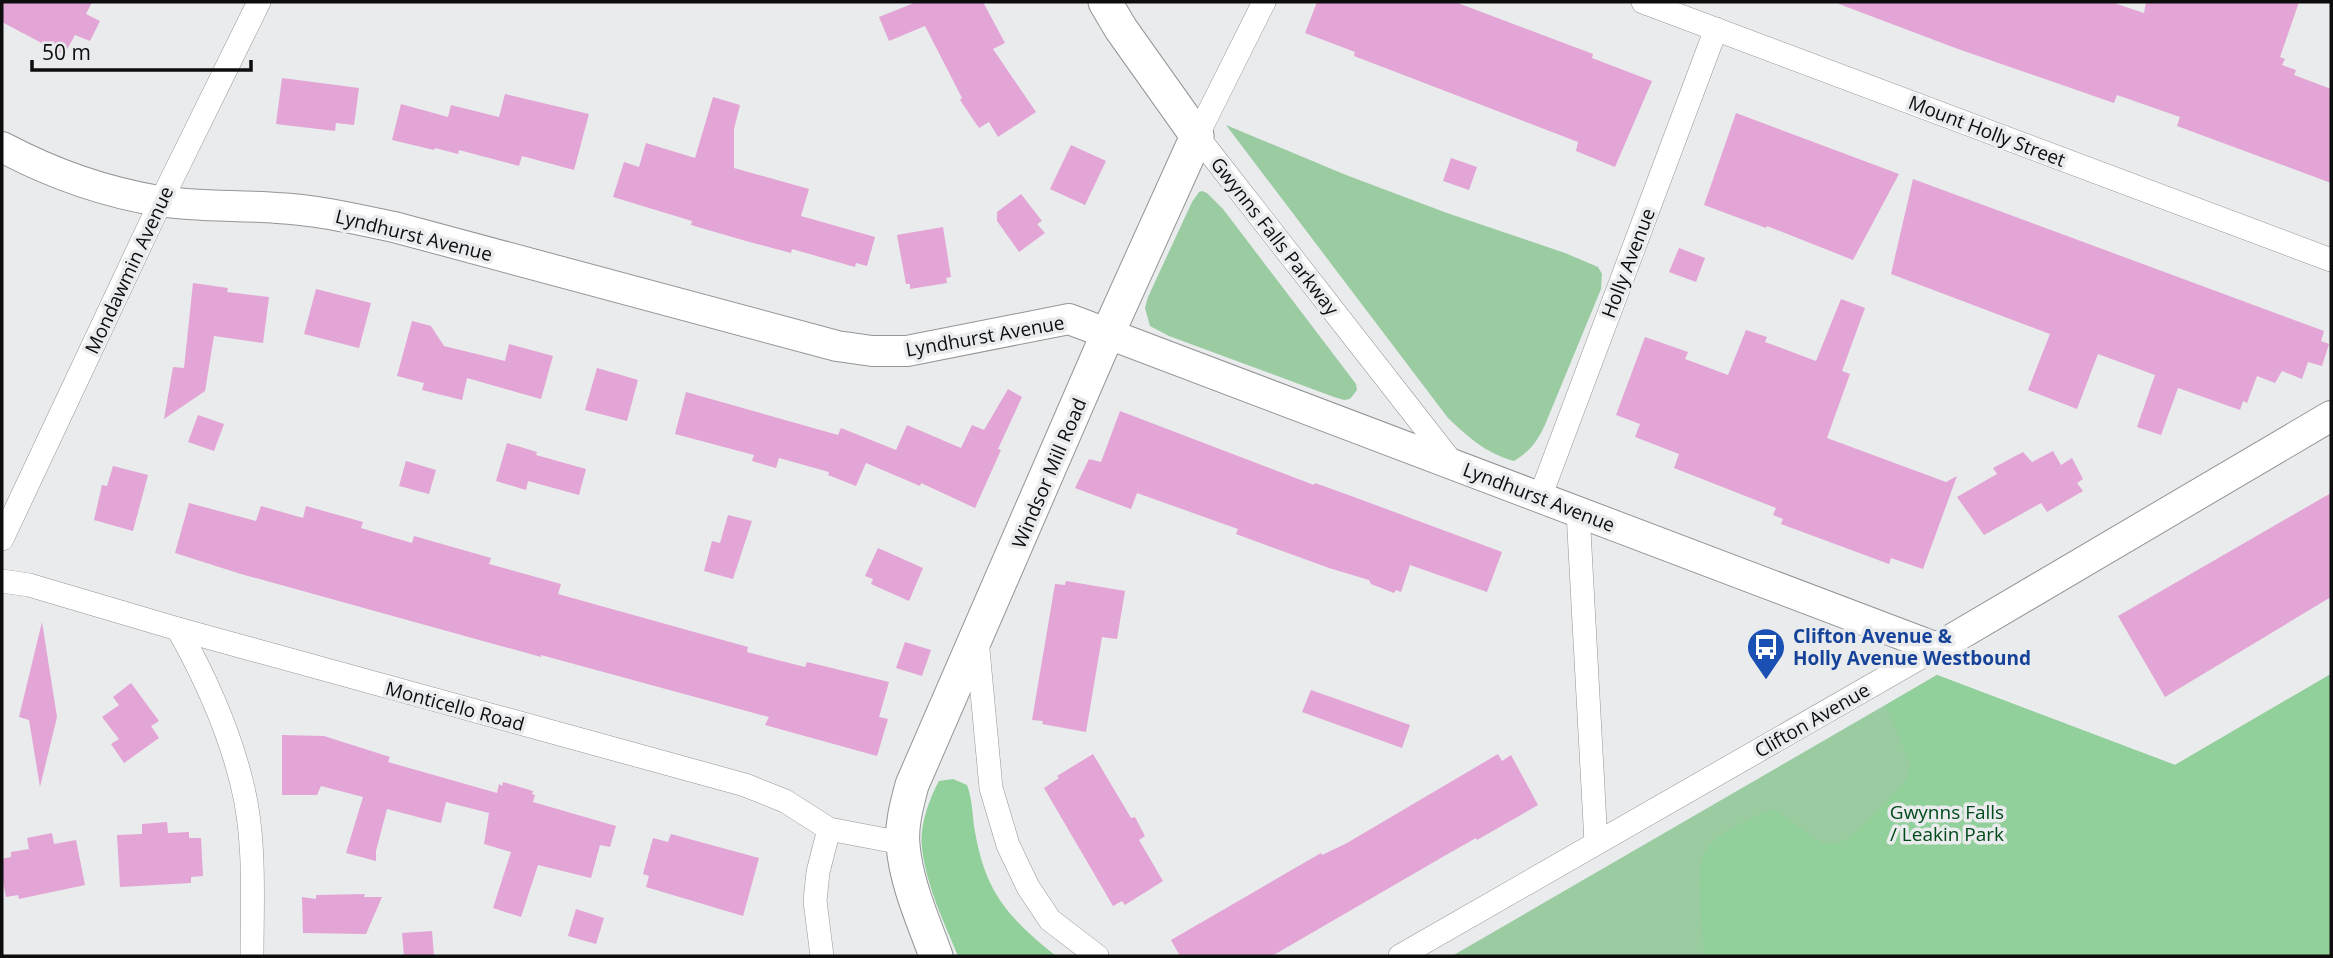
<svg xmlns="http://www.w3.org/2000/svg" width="2333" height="958" font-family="'Open Sans',sans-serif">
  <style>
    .green { fill: #9acba1 }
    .forest { fill: #91cf9b }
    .building { fill: #e3a5d5 }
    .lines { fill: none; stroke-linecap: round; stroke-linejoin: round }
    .minor-casing { stroke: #939597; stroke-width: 24 }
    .tertiary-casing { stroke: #939597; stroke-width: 32 }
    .secondary-casing { stroke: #939597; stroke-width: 35 }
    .minor { stroke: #fff; stroke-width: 23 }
    .tertiary { stroke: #fff; stroke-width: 30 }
    .secondary { stroke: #fff; stroke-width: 33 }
    .labels { text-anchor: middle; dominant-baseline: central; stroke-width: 7; stroke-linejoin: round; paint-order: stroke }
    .street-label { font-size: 19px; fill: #0d0d0e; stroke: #e9ebed }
    .transit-label { font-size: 19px; font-weight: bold; fill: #164399; stroke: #e9ebed; text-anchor: start }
    .park-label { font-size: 19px; fill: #00491a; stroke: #e9ebed }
  </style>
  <rect width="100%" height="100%" fill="#e9ebed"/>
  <g class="green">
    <path d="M1226 125 1346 175 1447 213 1565 253 1598 267 1602 274 1601 289 1547 420C1539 439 1532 450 1514 461 1486 453 1469 438 1448 418Z"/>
    <path d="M1202 191 1207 193 1223 209 1356 384 1357 390 1350 399 1344 400 1334 397 1169 336 1150 326 1145 308 1148 297 1192 202 1199 192Z"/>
    <path d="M2331 674V956H1452L1937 675 2175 765Z"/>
  </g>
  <g class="forest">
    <path d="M2331 674V956H1706L1704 954C1703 933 1695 867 1705 852 1720 830 1750 819 1773 809L1822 843 1835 844 1850 838 1892 796 1907 779 1911 766 1886 705 1937 675 2175 765Z"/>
    <path d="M953 779 967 785C973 801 972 816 975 832 986 894 1009 918 1056 956H958C944 922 926 885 922 848 919 827 929 799 939 781Z"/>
  </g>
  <g class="building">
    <path d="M2 2H92L86 14 100 21 90 41 75 35 64 55 2 22Z"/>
    <path d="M913 2H983L1005 43 993 49 1036 112 998 137 989 122 979 128 960 100 962 98 925 26 889 41 879 17 914 3Z"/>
    <path d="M1317 2H1455L1593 54 1592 58 1652 81 1615 167 1576 151 1578 142 1354 56 1355 52 1305 33Z"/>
    <path d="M1839 2H2111L2144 13 2146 2H2299L2280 57 2285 59 2282 65 2296 70 2294 75 2331 89V183L2177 126 2180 117 2117 95 2114 103 1958 49 1839 4Z"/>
    <path d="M282 78 359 88 354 125 336 123 335 131 276 124Z"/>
    <path d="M505 94 589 114 574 170 522 156 519 166 459 150 458 154 435 148 434 150 392 140 401 104 448 117 451 105 499 117Z"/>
    <path d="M713 97 740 105 734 129V168L809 189 801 216 875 237 867 266 856 263 855 267 792 249 791 253 746 241 691 225 692 221 613 197 624 162 639 167 646 143 695 158Z"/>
    <path d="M1736 113 1899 174 1853 260 1767 226 1766 228 1704 205Z"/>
    <path d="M1071 145 1106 161 1085 205 1050 189Z"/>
    <path d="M1451 158 1477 167 1469 190 1443 181Z"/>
    <path d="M1913 179 2324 331 2321 341 2329 344 2322 366 2308 362 2302 379 2282 371 2275 383 2257 376 2247 403 2243 401 2240 410 2178 388 2161 435 2137 427 2155 375 2098 354 2077 409 2028 390 2050 334 1891 274Z"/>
    <path d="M1021 194 1042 221 1037 224 1045 233 1019 252 997 221V212Z"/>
    <path d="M943 227 951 277 946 278 947 283 910 289V284H906L897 235Z"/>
    <path d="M1679 248 1705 258 1696 282 1669 272Z"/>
    <path d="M193 283 228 288 227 292 269 297 263 343 214 336 205 391 164 419 173 367 184 368Z"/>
    <path d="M316 289 371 303 359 348 304 334Z"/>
    <path d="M1841 299 1865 308 1842 371 1850 374 1827 438 1946 482 1957 476 1923 569 1891 558 1889 564 1781 524 1783 519 1773 515 1776 508 1674 468 1679 454 1635 437 1640 424 1616 415 1645 337 1688 352 1685 359 1728 375 1746 330 1767 337 1765 342 1816 361Z"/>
    <path d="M412 321 431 326 444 346 505 361 509 344 553 356 541 399 467 378 462 400 422 390 424 383 397 376Z"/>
    <path d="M597 368 638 380 627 421 585 410Z"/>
    <path d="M1008 389 1022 397 998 449 1001 450 975 508 921 483 920 486 866 463 856 486 828 475 829 472 779 458 776 468 752 461 754 455 675 434 686 392 838 435 841 428 896 450 907 425 961 448 972 425 984 430Z"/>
    <path d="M1120 411 1314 485 1315 483 1354 497 1502 552 1487 592 1410 565 1401 592 1396 590 1394 593 1371 584 1369 580 1329 568 1236 534 1238 529 1137 493 1131 509 1075 488 1089 459 1101 462Z"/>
    <path d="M198 415 224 424 214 451 188 442Z"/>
    <path d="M507 443 537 452 536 455 586 469 579 495 528 481 526 490 496 481Z"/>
    <path d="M2053 451 2061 465 2072 458 2083 479 2077 483 2083 491 2047 512 2041 503 1984 535 1957 497 1997 474 1993 468 2023 452 2032 462Z"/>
    <path d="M406 461 436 470 429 494 399 486Z"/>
    <path d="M113 466 148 475 133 531 94 520 102 485 107 486Z"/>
    <path d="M2331 493V597L2165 697 2118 616Z"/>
    <path d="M189 503 256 521 261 506 303 518 306 506 363 522 361 528 412 543 414 536 491 558 489 564 561 584 558 594 748 647 747 652 805 667 807 662 889 682 879 717 888 719 877 756 765 725 769 717 541 655V657L241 574 175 553Z"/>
    <path d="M728 515 752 521 733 579 704 571 712 541 720 543Z"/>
    <path d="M878 548 923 568 909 601 871 584 873 579 865 576Z"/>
    <path d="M1066 581 1125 591 1117 639 1102 637 1086 732 1042 724 1043 721 1032 720 1055 584 1065 585Z"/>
    <path d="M42 622 57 717 40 787 29 720 19 717Z"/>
    <path d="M905 642 931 650 922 676 896 668Z"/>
    <path d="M131 683 159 721 151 726 159 738 124 763 111 744 119 739 102 717 119 705 113 697Z"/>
    <path d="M1311 690 1410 725 1402 748 1302 712Z"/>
    <path d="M282 735 324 736 390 757 388 762 497 793 499 784 502 786 503 782 533 791 532 794 535 795 533 802 616 826 610 847 600 845 591 878 538 865 521 917 493 908 511 852 484 844 489 813 446 802 441 823 387 809 376 851V861L346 853 363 797 321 786 317 795H282Z"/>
    <path d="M1093 754 1131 818 1135 817 1145 836 1139 840 1163 881 1125 905 1122 901 1113 906 1044 788 1059 778 1057 776Z"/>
    <path d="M1498 754 1502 761 1511 755 1538 805 1477 840 1476 838 1446 855 1272 956H1180L1171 940 1321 853 1322 855 1347 843Z"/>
    <path d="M167 822 168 833 189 832V838H201L203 876 191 877V883L120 887 117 835 142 834V824Z"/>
    <path d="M52 833 54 844 76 840 85 885 19 899 18 895 6 897 2 877V859L11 857V852L29 849 27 838Z"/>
    <path d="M671 834 759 858 743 916 646 887 649 876 643 874 653 838 668 842Z"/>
    <path d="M365 894 364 897H382L366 934 303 933 302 897 316 899V895Z"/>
    <path d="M576 909 604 918 596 944 568 936Z"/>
    <path d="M432 931 434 956H404L402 933Z"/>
  </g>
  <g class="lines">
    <defs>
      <g id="minor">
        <path d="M1264 2 1197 136 1454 465"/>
        <path d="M1643 2 2331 260"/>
        <path d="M1540 497 1716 29"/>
        <path d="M1578 512 1596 843"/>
        <path d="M2 539 161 201 259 2"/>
        <path d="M2 581 29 585 178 629 745 785 785 801 829 829 902 843"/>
        <path d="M178 629C205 677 229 730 242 784 256 839 252 900 252 956"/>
        <path d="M977 639 991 788 1008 845 1028 887 1050 920 1097 956"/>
        <path d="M822 956 815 901 818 872 829 829"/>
        <path d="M1400 956 1937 648"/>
      </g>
      <path id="tertiary" d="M2 147C51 173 104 192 159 201 197 207 238 205 277 208 317 210 355 219 394 227L837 346 872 351H907L1069 319 1937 648 2331 416"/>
      <path id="secondary" d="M936 956C923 920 906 883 903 845 901 825 907 804 912 785L1108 333 1197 136 1121 29 1105 2"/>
    </defs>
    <use href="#minor" class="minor-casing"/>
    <use href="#tertiary" class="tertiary-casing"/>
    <use href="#secondary" class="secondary-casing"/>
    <use href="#minor" class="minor"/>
    <use href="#tertiary" class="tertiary"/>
    <use href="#secondary" class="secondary"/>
  </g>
  <defs>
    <symbol id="bus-pin" viewBox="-11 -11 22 30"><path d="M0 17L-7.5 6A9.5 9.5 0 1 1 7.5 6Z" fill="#1a4fb4" stroke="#e9ebed"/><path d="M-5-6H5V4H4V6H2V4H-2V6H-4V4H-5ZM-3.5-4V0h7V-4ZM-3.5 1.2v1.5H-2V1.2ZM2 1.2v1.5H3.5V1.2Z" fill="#fff"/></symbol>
  </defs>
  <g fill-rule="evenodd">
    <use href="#bus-pin" x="1744" y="625" width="44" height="60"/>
  </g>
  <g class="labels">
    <g class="street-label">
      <text transform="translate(1987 131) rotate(21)">Mount Holly Street</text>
      <text transform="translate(414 235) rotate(14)">Lyndhurst Avenue</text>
      <text transform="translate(1275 236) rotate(52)">Gwynns Falls Parkway</text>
      <text transform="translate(1628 263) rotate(-69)">Holly Avenue</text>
      <text transform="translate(129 270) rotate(-65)">Mondawmin Avenue</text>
      <text transform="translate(985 336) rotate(-10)">Lyndhurst Avenue</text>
      <text transform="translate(1049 473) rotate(-67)">Windsor Mill Road</text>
      <text transform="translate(1539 497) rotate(21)">Lyndhurst Avenue</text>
      <text transform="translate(455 706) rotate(15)">Monticello Road</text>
      <text transform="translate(1812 720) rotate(-30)">Clifton Avenue</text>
    </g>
    <g class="transit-label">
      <text x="1793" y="636">Clifton Avenue &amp;<tspan x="1793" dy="22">Holly Avenue Westbound</tspan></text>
    </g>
    <g class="park-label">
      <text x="1947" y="812">Gwynns Falls<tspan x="1947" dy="22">/ Leakin Park</tspan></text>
    </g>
  </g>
  <rect width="2333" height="958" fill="none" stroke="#0d0d0e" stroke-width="7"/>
  <path d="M32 60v10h219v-10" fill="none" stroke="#0d0d0e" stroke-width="3.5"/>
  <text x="42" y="60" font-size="21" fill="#0d0d0e" stroke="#e9ebed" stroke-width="5" paint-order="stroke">50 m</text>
</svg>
